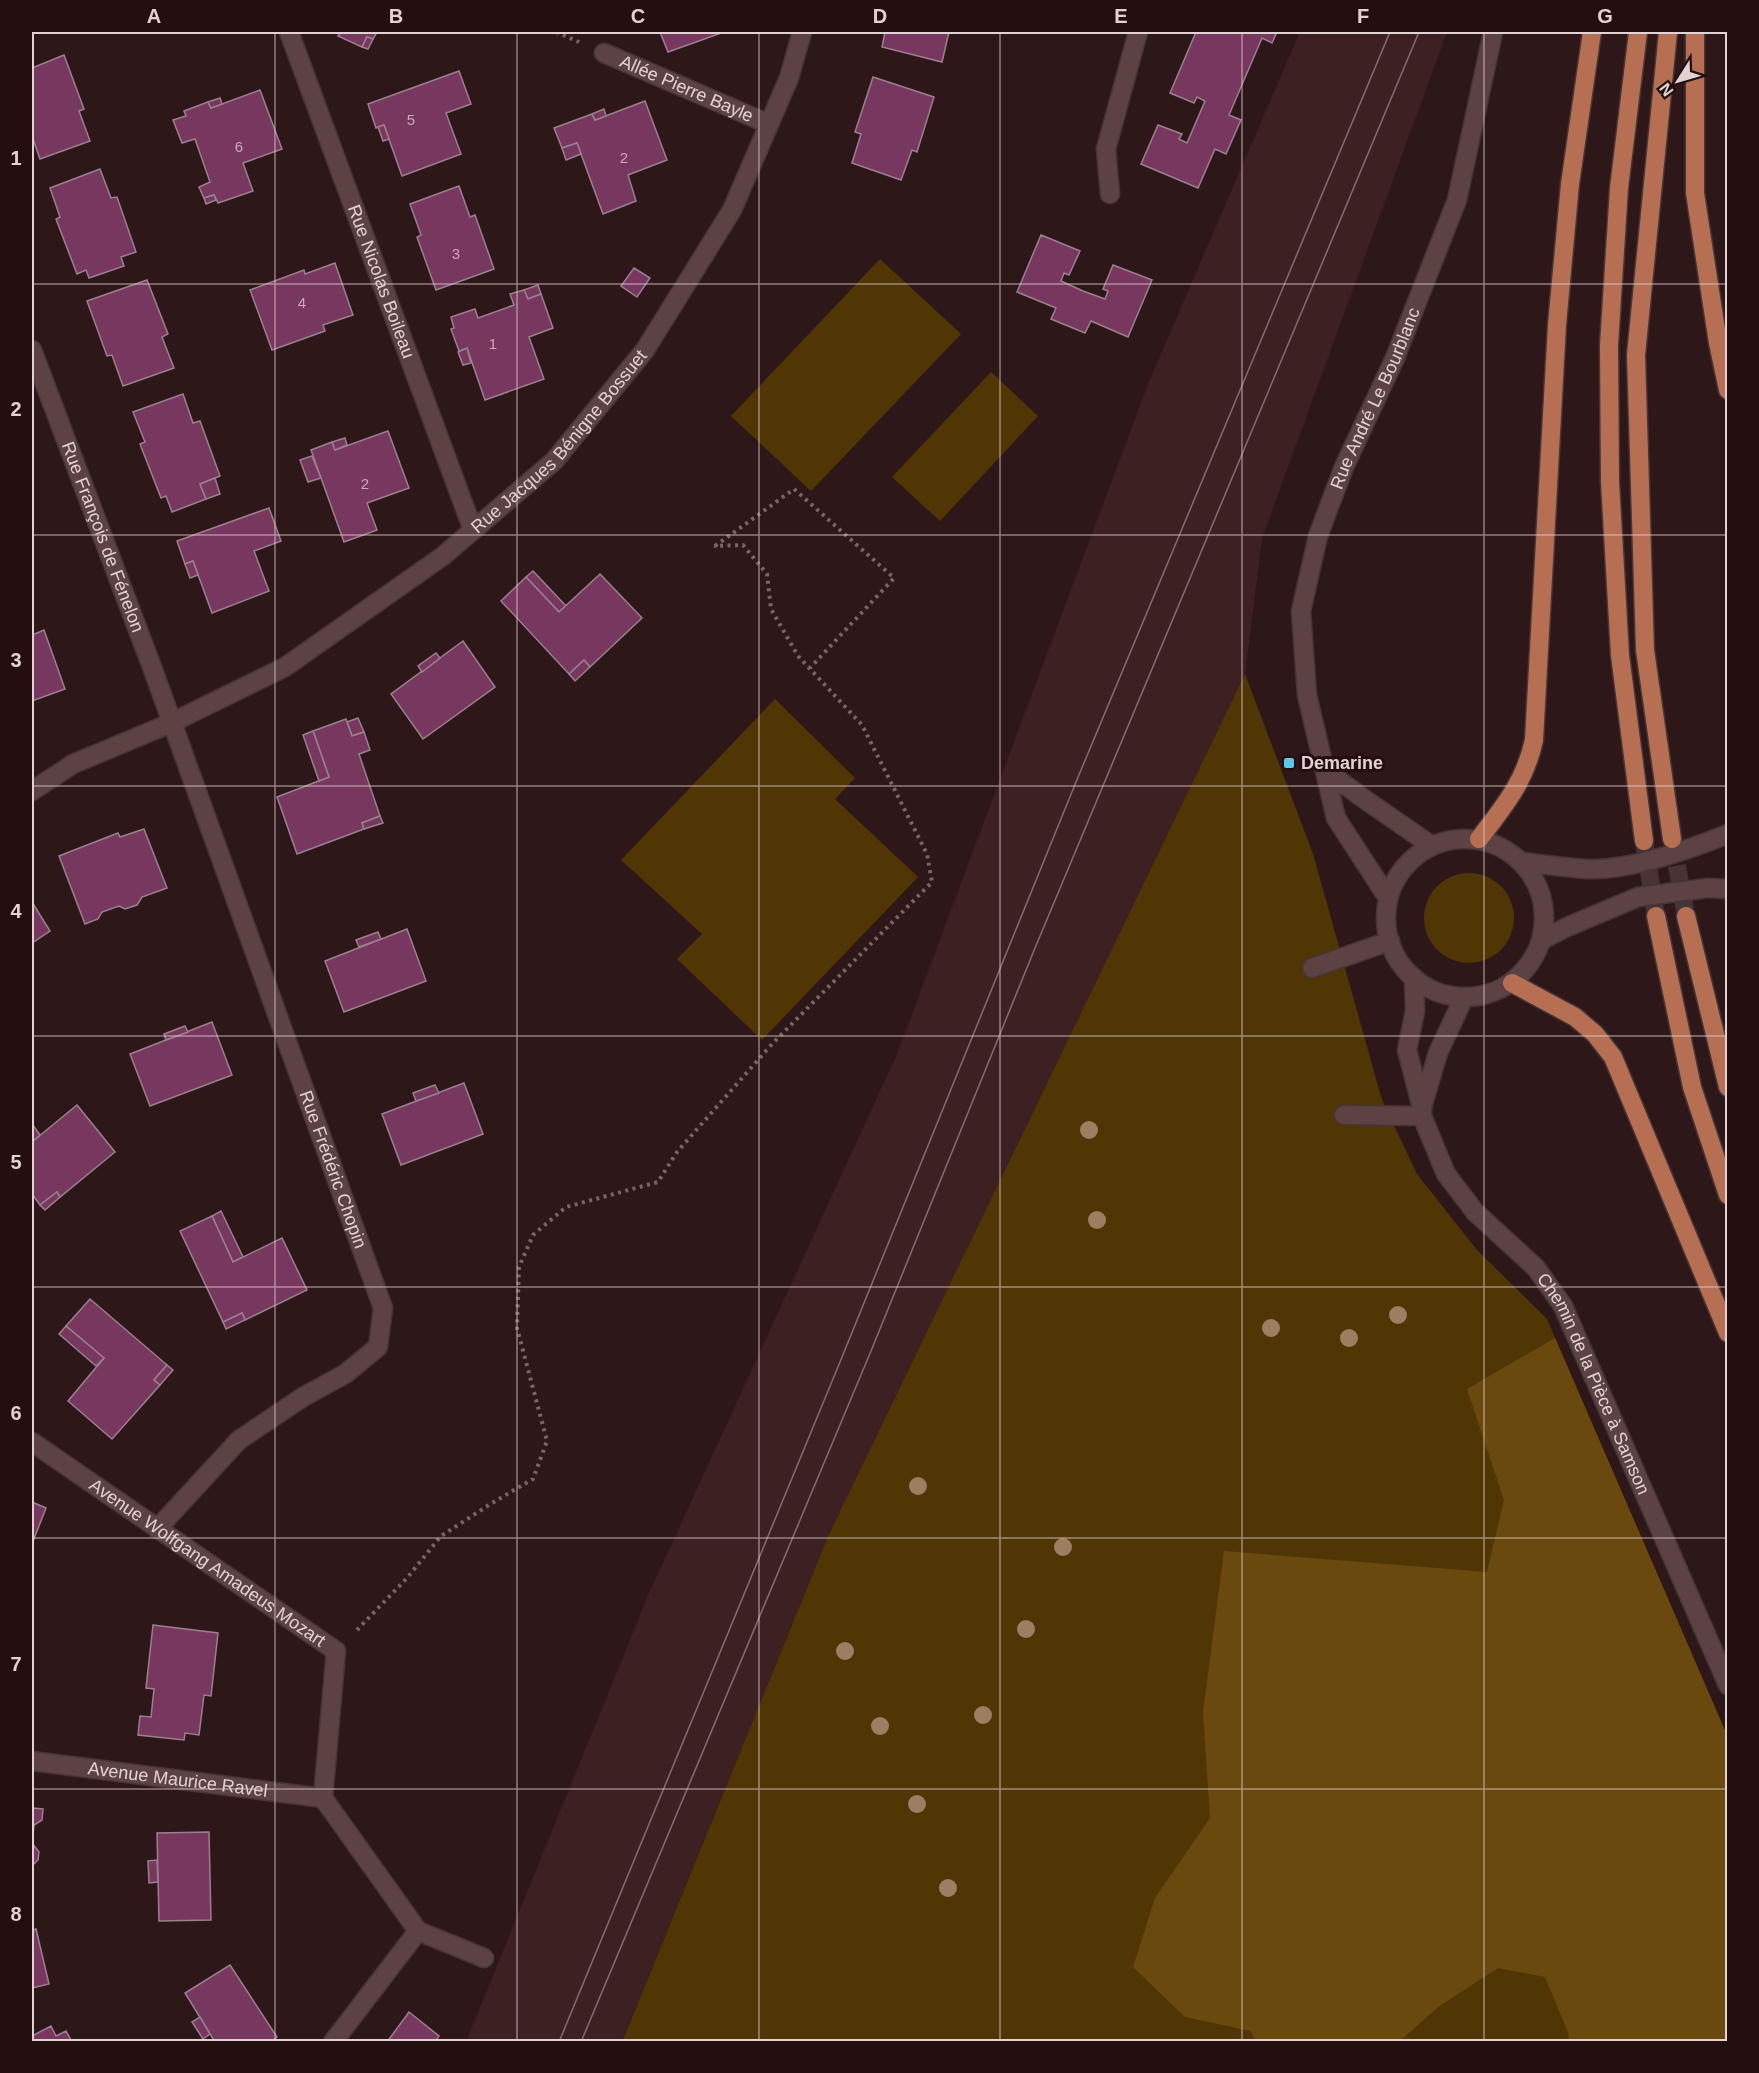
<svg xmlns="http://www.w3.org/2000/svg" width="1759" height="2073" font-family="Arial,sans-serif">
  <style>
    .built { fill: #3d2022 }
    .green { fill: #513605 }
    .forest { fill: #69490e }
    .building { fill: #78375f; stroke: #9a808e; stroke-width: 1.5 }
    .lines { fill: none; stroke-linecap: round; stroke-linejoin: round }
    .major-tunnel { stroke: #493335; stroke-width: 18; stroke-dasharray: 18 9; stroke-linecap: butt }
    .minor-casing { stroke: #463536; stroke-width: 21 }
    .major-casing { stroke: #463536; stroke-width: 21 }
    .path { stroke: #796466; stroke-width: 4; stroke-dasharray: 3 4.5; stroke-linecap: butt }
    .minor { stroke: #5d4243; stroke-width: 18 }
    .major { stroke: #b66f53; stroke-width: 18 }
    .tram { stroke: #826d6f; stroke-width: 1.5 }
    .tree { fill: #9d7e62 }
    .grid { fill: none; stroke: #e3d2d3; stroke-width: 1.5; stroke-opacity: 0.55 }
    .poi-dot { fill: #5dc7e8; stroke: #240e10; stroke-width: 2 }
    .labels { text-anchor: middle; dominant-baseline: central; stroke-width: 6; stroke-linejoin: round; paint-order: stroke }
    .number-label { font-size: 15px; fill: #c8abb6 }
    .street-label { font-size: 18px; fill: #e3d2d3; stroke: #240e10 }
    .poi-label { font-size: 18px; font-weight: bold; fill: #e3d2d3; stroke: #240e10; text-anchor: start }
    .neatline { fill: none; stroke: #e3d2d3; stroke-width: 2 }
    .grid-label { font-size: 20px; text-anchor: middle; font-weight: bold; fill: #e3d2d3 }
  </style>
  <rect width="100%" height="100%" fill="#2e1719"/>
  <path class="built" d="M1300 32H1447L1262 538 1245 674 829 1534 622 2041 466 2042 650 1591 898 1052 1148 384Z"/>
  <g class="green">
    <path d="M880 259 961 334 811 491 731 416Z"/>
    <path d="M991 372 1038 416 940 521 892 477Z"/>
    <path d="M1245 674 1313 854 1382 1100 1417 1174 1477 1250 1547 1319 1727 1735V2041L622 2042 829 1534Z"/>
    <path d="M775 699 855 778 835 799 918 877 762 1040 677 959 702 934 621 860Z"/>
    <circle cx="1469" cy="918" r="45"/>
  </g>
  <path class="forest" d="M1555 1338 1727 1735V2041H1569L1568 2032 1545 1977 1498 1968 1438 2007 1400 2041H1255L1251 2031 1185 2017 1133 1967 1155 1898 1210 1818 1203 1712 1224 1551 1487 1572 1504 1500 1467 1389Z"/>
  <g class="building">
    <path d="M341 32H377L373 39 367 37 362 47 338 36Z"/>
    <path d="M660 32H724L668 52Z"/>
    <path d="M885 32H949L942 62 882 47Z"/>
    <path d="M1196 32H1277L1272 43 1262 38 1229 115 1241 120 1226 154 1215 149 1198 188 1141 164 1158 125 1182 134 1179 139 1187 143 1205 101 1197 97 1194 103 1170 93Z"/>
    <path d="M367 37 373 39 368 49 362 47Z"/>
    <path d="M64 55 84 109 79 111 90 141 40 159 32 136V68Z"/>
    <path d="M459 71 471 104 446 113 461 154 402 176 384 125 376 128 368 104Z"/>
    <path d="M873 77 934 97 917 152 912 150 901 180 852 163 861 134 855 132Z"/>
    <path d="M260 90 282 149 243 163 253 191 218 203 214 195 204 198 199 187 210 182 195 139 182 143 173 120 186 116 184 111 208 102 211 108Z"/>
    <path d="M220 98 222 104 211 108 208 102Z"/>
    <path d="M645 101 667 160 628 175 636 201 603 214 577 143 562 148 554 128 592 114 595 120Z"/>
    <path d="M604 109 606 116 595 120 592 114Z"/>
    <path d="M384 125 389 139 383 141 378 127Z"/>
    <path d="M577 143 581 154 566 160 562 148Z"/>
    <path d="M100 169 111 198 117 197 136 252 121 257 124 266 89 278 86 270 77 274 56 219 60 217 50 188Z"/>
    <path d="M459 186 470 217 475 215 494 269 436 290 417 237 421 235 410 204Z"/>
    <path d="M214 195 216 200 206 204 204 198Z"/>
    <path d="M1041 235 1080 251 1069 275 1064 273 1061 281 1083 291 1105 299 1108 291 1103 289 1113 265 1152 280 1128 337 1091 321 1085 333 1051 319 1056 308 1017 292Z"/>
    <path d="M335 263 353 315 323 325 325 331 272 350 250 290 304 270 305 274Z"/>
    <path d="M634 268 650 278 637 297 621 286Z"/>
    <path d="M147 280 168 334 162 337 174 368 123 386 112 355 107 356 87 301Z"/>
    <path d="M538 285 541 294 528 299 524 290Z"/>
    <path d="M524 290 528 299 541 294 553 328 529 337 544 379 485 400 467 348 459 351 451 329 454 328 451 317 475 309 478 318 514 305 510 294Z"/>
    <path d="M467 348 471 363 463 365 458 352Z"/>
    <path d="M183 394 193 423 200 421 220 476 200 484 206 499 172 512 166 496 161 498 140 444 145 442 133 412Z"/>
    <path d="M388 431 409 488 367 503 377 530 344 542 311 450 332 442 335 450Z"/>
    <path d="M345 438 347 445 335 450 332 442Z"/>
    <path d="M312 456 321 478 308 482 300 460Z"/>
    <path d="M215 478 220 494 206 499 200 484Z"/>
    <path d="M269 508 281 541 254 551 269 591 212 613 193 561 185 564 177 541Z"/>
    <path d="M193 561 198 575 190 578 185 564Z"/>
    <path d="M533 571 566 606 559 612 526 577Z"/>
    <path d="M600 574 642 618 590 667 584 660 569 674 501 601 526 577 559 612Z"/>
    <path d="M44 630 65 689 32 701V635Z"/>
    <path d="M463 641 495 687 423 739 391 694Z"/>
    <path d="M436 653 440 658 422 672 418 666Z"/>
    <path d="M584 660 590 667 575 681 569 674Z"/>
    <path d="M358 718 364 732 352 736 347 722Z"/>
    <path d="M346 719 352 736 364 732 370 750 359 754 380 816 362 823 364 829 297 854 277 797 329 777 313 731Z"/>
    <path d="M313 731 329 777 319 781 303 735Z"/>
    <path d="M380 816 383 823 364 829 362 823Z"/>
    <path d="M144 829 167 888 142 897 137 905 125 909 119 906 102 912 98 919 85 924 59 856 118 833 120 837Z"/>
    <path d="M32 902 50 931 32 943Z"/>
    <path d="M407 929 426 981 344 1012 325 961Z"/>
    <path d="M378 932 381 939 359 947 356 940Z"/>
    <path d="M212 1022 232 1075 150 1106 130 1054Z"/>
    <path d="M185 1026 188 1032 166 1040 164 1034Z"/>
    <path d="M464 1083 483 1134 401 1165 382 1114Z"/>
    <path d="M435 1085 439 1093 416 1101 413 1093Z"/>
    <path d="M77 1105 115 1152 60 1197 57 1192 40 1205 32 1194V1142Z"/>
    <path d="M32 1124 40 1135 32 1142Z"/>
    <path d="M57 1192 60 1197 45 1210 40 1205Z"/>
    <path d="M221 1211 243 1257 233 1262 212 1216Z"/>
    <path d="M212 1216 233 1262 282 1238 307 1290 245 1320 242 1313 223 1322 180 1231Z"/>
    <path d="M90 1299 167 1365 154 1380 160 1385 112 1439 68 1401 104 1358 66 1326Z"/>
    <path d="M242 1313 245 1320 226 1329 223 1322Z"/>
    <path d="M66 1326 104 1358 96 1366 59 1334Z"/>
    <path d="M167 1365 173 1370 160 1385 154 1380Z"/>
    <path d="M32 1502 46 1508 32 1544Z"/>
    <path d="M153 1625 218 1633 211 1696 204 1695 199 1735 185 1733 184 1740 138 1735 140 1716 151 1717 154 1689 146 1688Z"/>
    <path d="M32 1808 43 1809 42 1820 34 1825 32 1843 39 1852 38 1860 32 1866Z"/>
    <path d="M209 1832 211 1920 159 1921 157 1833Z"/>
    <path d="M157 1860 158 1882 149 1883 148 1861Z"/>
    <path d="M36 1929 49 1984 32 1988V1930Z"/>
    <path d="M230 1965 277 2037 271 2042H215L185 1993Z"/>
    <path d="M409 2012 439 2036 435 2042H387Z"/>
    <path d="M200 2017 210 2034 203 2039 192 2022Z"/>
    <path d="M51 2026 56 2036 66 2031 72 2042H32V2036Z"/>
  </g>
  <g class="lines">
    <g class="major-tunnel">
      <path d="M1672 839 1686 916"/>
      <path d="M1644 841 1656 916"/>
    </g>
    <defs>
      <g id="minor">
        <path id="s1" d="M289 32 473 530"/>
        <path id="s2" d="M604 53 769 124"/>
        <path d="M1110 194 1106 149 1138 32"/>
        <path id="s3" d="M32 350 152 667 383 1308 378 1347 345 1374 303 1397 239 1440 157 1529"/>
        <path d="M1325 770 1360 796 1432 846"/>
        <path id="s4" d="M32 791 73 764 171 723 285 667 443 556 554 461 645 350 732 210 789 78 802 32"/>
        <circle cx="1465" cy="918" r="79"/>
        <path d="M1522 862C1543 864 1565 868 1587 869 1630 871 1688 850 1728 834"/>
        <path id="s5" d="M1388 898 1336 818 1307 695 1301 611 1318 536 1344 467 1395 358 1457 200 1493 32"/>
        <path d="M1542 940 1567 927 1638 897 1708 888 1728 889"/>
        <path d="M1312 968 1390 941"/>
        <path id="s6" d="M1414 978 1415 1011 1407 1050 1422 1108V1116L1446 1174 1475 1212 1536 1268 1563 1306 1728 1685"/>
        <path d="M1422 1107 1438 1053 1464 997"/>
        <path d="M1344 1115 1422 1116"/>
        <path id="s7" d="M32 1442 336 1651 323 1798 418 1931 484 1958"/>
        <path id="s8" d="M32 1761 323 1798"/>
        <path d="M333 2042 418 1931"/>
      </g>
      <g id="major">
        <path d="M1638 32 1619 188 1609 345 1610 482 1620 655 1644 841"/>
        <path d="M1668 32 1636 355 1645 650 1672 839"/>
        <path d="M1695 32V193L1718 343 1728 390"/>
        <path d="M1479 839C1504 806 1525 782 1534 740L1557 325 1570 184 1592 32"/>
        <path d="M1656 916 1692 1087 1728 1195"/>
        <path d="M1686 916 1728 1087"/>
        <path d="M1512 983 1575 1017 1595 1034 1613 1057 1728 1333"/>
      </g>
    </defs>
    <use href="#minor" class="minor-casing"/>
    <use href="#major" class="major-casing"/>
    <g class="path">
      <path d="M556 32 579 42"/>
      <path d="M715 546 794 489 894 578 810 668"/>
      <path d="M357 1630 407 1578 441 1536 492 1503 533 1479 547 1441 517 1328 519 1267 533 1235 566 1207 658 1182 677 1152 772 1044 932 882 927 854 862 725 798 656 771 609 767 574 743 545 714 546"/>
    </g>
    <use href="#minor" class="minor"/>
    <use href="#major" class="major"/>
    <g class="tram">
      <path d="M559 2042 840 1362 1076 782 1390 32"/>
      <path d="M581 2042 871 1351 1035 948 1419 32"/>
    </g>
  </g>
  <g class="tree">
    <circle cx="1089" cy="1130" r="9"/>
    <circle cx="1097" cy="1220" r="9"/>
    <circle cx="1398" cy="1315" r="9"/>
    <circle cx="1271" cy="1328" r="9"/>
    <circle cx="1349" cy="1338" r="9"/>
    <circle cx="918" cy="1486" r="9"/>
    <circle cx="1063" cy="1547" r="9"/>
    <circle cx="1026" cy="1629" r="9"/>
    <circle cx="845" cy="1651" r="9"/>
    <circle cx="983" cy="1715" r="9"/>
    <circle cx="880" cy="1726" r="9"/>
    <circle cx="917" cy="1804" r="9"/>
    <circle cx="948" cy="1888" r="9"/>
  </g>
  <path class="grid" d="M275 32V2042M517 32V2042M759 32V2042M1000 32V2042M1242 32V2042M1484 32V2042M32 284H1728M32 535H1728M32 786H1728M32 1036H1728M32 1287H1728M32 1538H1728M32 1789H1728"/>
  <rect class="poi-dot" x="1283" y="757" width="12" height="12" rx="3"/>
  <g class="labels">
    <g class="number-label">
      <text x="411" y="119">5</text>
      <text x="239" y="146">6</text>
      <text x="624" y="157">2</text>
      <text x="456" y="253">3</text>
      <text x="302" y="302">4</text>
      <text x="493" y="343">1</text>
      <text x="365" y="483">2</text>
    </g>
    <g class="street-label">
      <text stroke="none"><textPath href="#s2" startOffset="90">Allée Pierre Bayle</textPath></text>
      <text stroke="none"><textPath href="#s1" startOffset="266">Rue Nicolas Boileau</textPath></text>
      <text stroke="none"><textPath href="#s5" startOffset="532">Rue André Le Bourblanc</textPath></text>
      <text stroke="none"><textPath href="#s4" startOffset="639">Rue Jacques Bénigne Bossuet</textPath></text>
      <text stroke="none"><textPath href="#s3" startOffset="200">Rue François de Fénelon</textPath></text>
      <text stroke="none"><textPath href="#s3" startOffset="873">Rue Frédéric Chopin</textPath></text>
      <text stroke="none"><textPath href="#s6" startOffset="464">Chemin de la Pièce à Samson</textPath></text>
      <text stroke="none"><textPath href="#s7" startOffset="213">Avenue Wolfgang Amadeus Mozart</textPath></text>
      <text stroke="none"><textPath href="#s8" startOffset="147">Avenue Maurice Ravel</textPath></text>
    </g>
    <g class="poi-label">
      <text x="1301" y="763">Demarine</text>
    </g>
  </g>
  <rect width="1759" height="2073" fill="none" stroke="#240e10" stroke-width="66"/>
  <g transform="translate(1678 81) rotate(233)" stroke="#240e10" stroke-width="4.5" paint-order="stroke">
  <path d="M0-4.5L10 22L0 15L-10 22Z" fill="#e3d2d3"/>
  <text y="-9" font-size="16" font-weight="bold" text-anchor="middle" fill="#e3d2d3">N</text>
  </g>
  <rect x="33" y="33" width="1693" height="2007" class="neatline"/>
  <g class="grid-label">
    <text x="154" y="23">A</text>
    <text x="396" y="23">B</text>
    <text x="638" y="23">C</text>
    <text x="880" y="23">D</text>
    <text x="1121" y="23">E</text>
    <text x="1363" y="23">F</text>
    <text x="1605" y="23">G</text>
    <text x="16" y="165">1</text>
    <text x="16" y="416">2</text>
    <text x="16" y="667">3</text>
    <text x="16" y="918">4</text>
    <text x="16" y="1169">5</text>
    <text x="16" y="1420">6</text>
    <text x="16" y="1671">7</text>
    <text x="16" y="1921">8</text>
  </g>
</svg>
